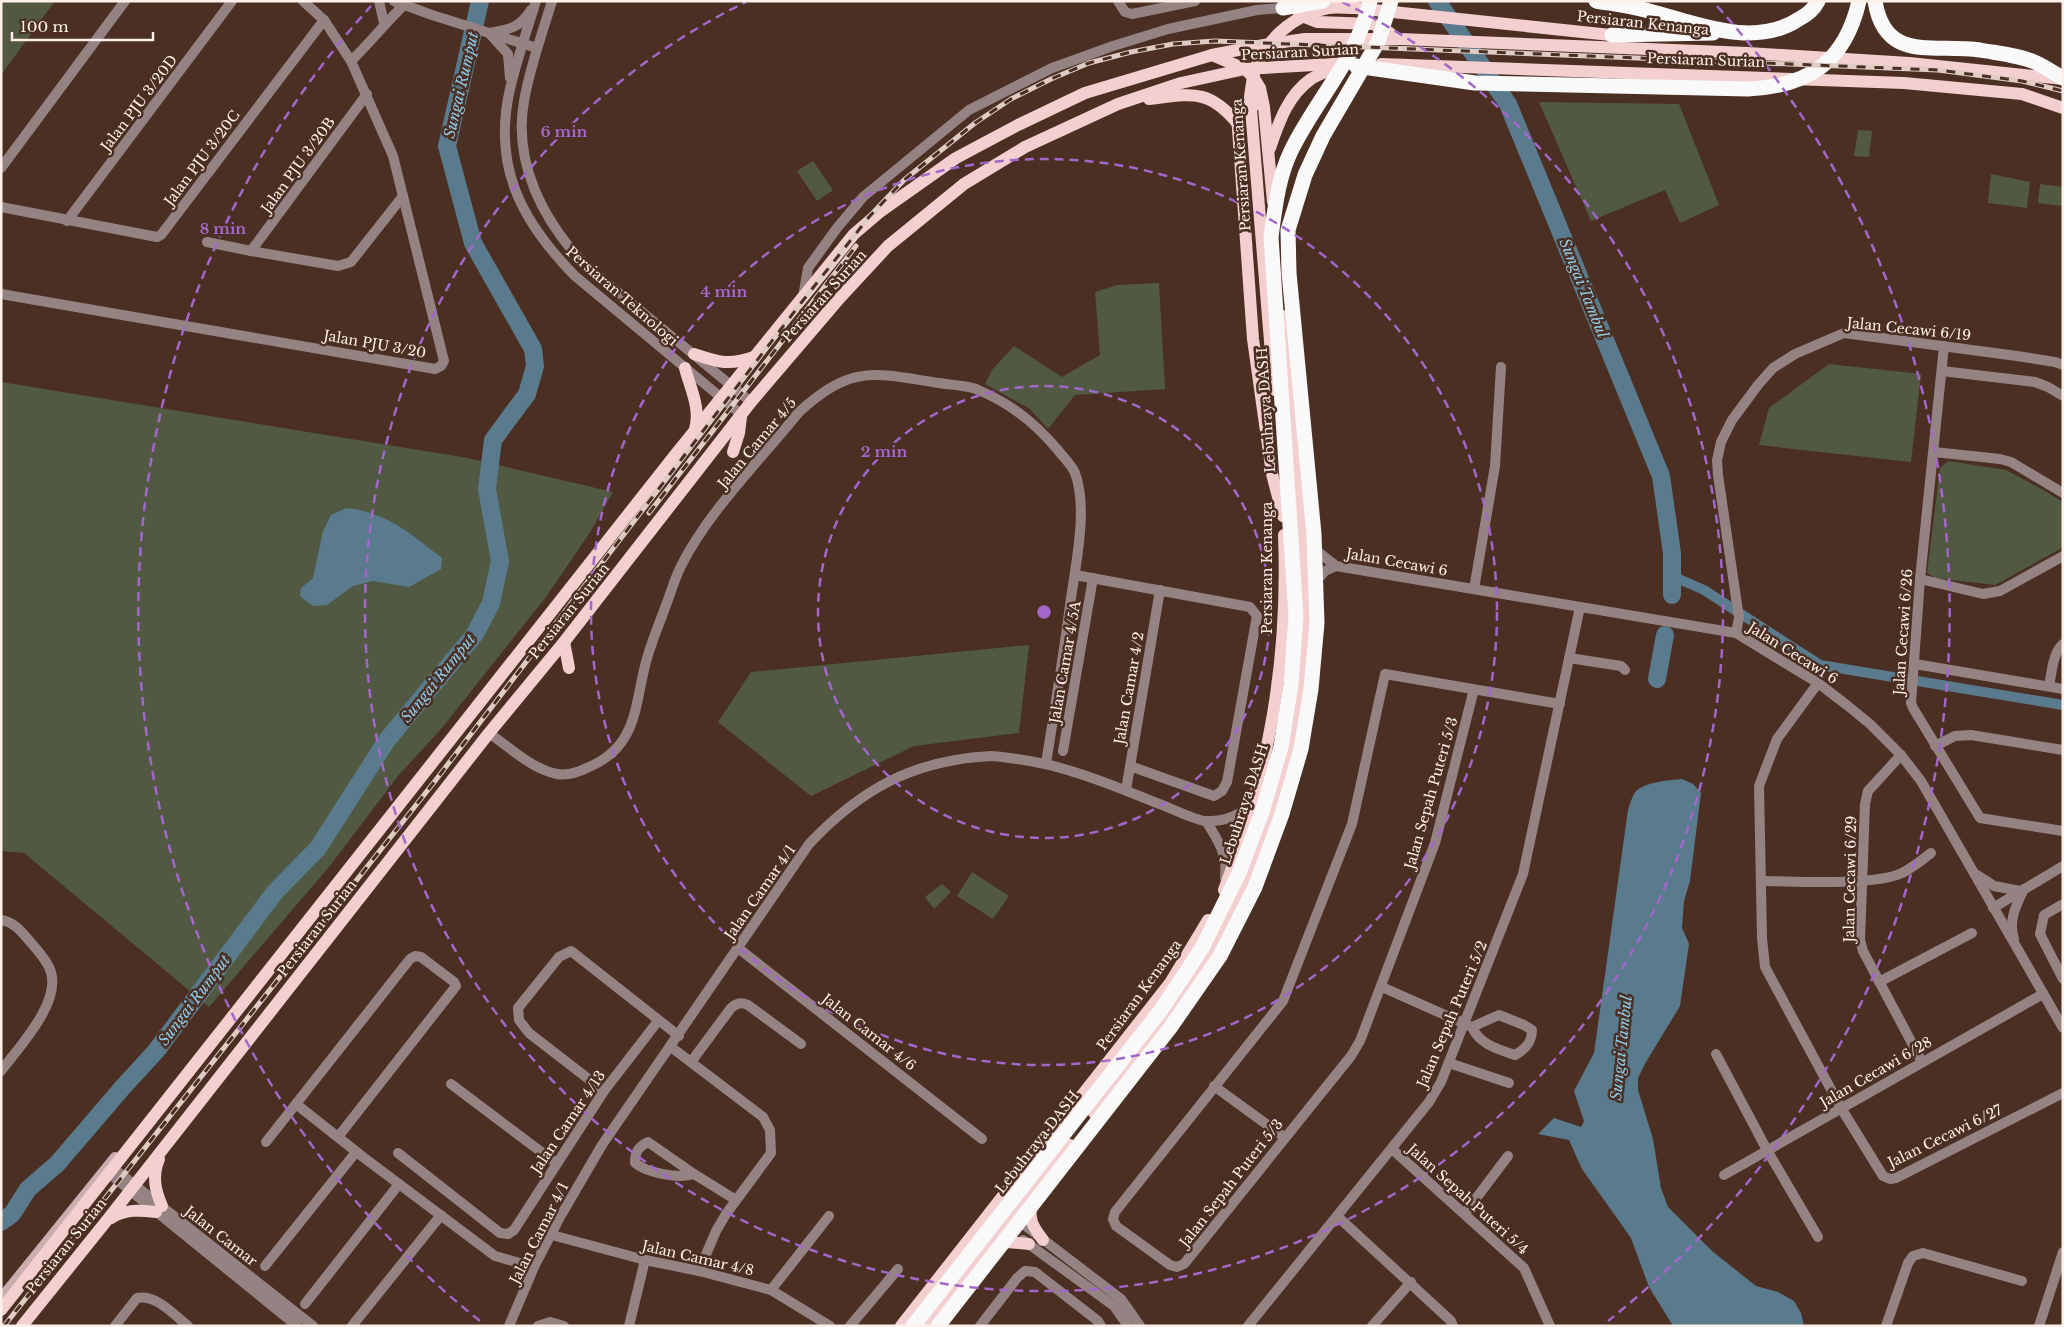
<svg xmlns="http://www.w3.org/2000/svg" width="2064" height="1327" font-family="'Libre Baskerville',serif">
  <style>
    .green { fill: #525942 }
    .water { fill: #597b8d }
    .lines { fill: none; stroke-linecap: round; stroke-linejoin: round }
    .canal { stroke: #597b8d; stroke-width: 10 }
    .river { stroke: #597b8d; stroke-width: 18 }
    .minor { stroke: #958384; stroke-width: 10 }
    .tertiary { stroke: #958384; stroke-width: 10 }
    .secondary { stroke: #caaeaf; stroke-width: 10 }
    .primary { stroke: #f3cfd0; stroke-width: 12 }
    .motorway { stroke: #f9f9f9; stroke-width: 15 }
    .rail-casing { stroke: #deccc5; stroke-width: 5 }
    .rail { stroke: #4b2f23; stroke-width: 3; stroke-dasharray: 9; stroke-linecap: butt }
    .ring { fill: none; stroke: #a367cc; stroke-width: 2.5; stroke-dasharray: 9 6 }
    .labels { text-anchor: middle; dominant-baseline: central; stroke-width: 5; stroke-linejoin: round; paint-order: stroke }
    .street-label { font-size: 14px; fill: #fff0ea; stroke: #4b2f23 }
    .water-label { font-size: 15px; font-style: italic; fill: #8dcceb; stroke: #4b2f23 }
    .centre { fill: #a367cc; stroke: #4b2f23; stroke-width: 2.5 }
    .ring-label { font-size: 15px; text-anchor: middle; font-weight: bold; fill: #a367cc; stroke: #4b2f23; stroke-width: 5; stroke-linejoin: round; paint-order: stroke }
  </style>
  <rect width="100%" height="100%" fill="#4b2f23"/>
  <g class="green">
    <path d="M1 1H55L1 75Z"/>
    <path d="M1539 102 1679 104 1719 205 1680 223 1665 190 1591 221Z"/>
    <path d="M1858 130 1872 131 1869 157 1854 156Z"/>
    <path d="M813 161 833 190 817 201 797 171Z"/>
    <path d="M1991 174 2030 182 2027 208 1988 203Z"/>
    <path d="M2040 184 2063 187V206L2038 203Z"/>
    <path d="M1159 283 1165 389 1075 395 1048 429 1030 409 985 384 992 370 1014 346 1062 377 1100 355 1095 292 1117 285Z"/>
    <path d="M1829 364 1921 374 1911 462 1759 445 1769 408Z"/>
    <path d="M1 382 468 458 613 492 589 534 546 597 441 729 398 776 329 867 209 1007 24 853 1 851Z"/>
    <path d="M1948 461 2006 470 2038 487 2063 502V545L2060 549 1995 585 1935 578 1927 573 1940 468Z"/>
    <path d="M1029 645 1019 733 914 746 811 796 718 722 751 672Z"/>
    <path d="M972 872 1009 896 993 919 957 896Z"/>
    <path d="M942 884 951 892 934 909 925 897Z"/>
  </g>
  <g class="water">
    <path d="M346 508C389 513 409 533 442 558L441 569 409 587 373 581 353 586 327 605 313 606 300 596 301 588 313 578 323 531 331 515Z"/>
    <path d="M1682 779 1693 784 1701 793 1690 881 1684 901 1682 928 1689 944 1680 1006 1646 1062 1638 1078V1090L1653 1139 1661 1188 1668 1207 1712 1251 1756 1286 1778 1292 1794 1301 1801 1313 1804 1326H1673L1649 1287 1631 1238 1582 1169 1569 1140 1538 1134 1554 1118 1581 1127 1584 1121 1574 1091 1594 1053 1628 810C1630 804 1632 796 1636 791 1646 782 1669 780 1682 779Z"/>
  </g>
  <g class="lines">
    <path class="canal" d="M1672 576 1704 590 1820 665 2063 705"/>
    <g class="river">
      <path d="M1437 1 1508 104 1661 476 1672 553V595"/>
      <path d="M1657 679 1665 635"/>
      <path d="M1 1222 12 1214 28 1189 57 1164 123 1087 156 1051 275 892 318 848 387 740 475 634 491 603 500 561 487 489 493 440 527 394 535 366 533 349 473 243 447 146 480 1"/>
    </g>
    <g class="minor">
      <path d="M379 1 384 23"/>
      <path d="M394 1 432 15 537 48"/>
      <path d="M1118 1 1125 12 1132 14 1195 1"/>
      <path d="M351 61C370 43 385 23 404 5"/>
      <path d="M1 168 125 1"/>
      <path d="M1 207 157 237 161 235 324 20"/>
      <path d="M67 221 232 1"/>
      <path d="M207 242 251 251 338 266 351 262 403 196"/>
      <path d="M251 251 367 94"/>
      <path d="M1 294 435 369 441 366 444 361 393 156 351 61 324 20 303 1"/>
      <path d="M803 297 808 268 837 228 863 197 969 110 1052 68 1113 46 1168 29 1257 10 1283 8"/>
      <path d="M1944 346 1920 579 1911 703 1913 708 1980 818 2063 831"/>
      <path d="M1942 371 2035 382 2048 387 2063 396"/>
      <path d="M1934 452 2000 459 2011 462 2063 493"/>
      <path d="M1075 575 1250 607 1257 616 1227 782 1222 791 1214 796 1130 766"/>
      <path d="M1920 579 1983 594 2000 591 2063 556"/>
      <path d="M1474 589 1495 466 1501 367"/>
      <path d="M1736 633 1739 618 1718 475 1717 460 1721 442 1732 420 1758 385 1773 368 1795 354 1844 333 2017 356 2055 362 2063 365"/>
      <path d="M1569 658 1621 666 1625 670"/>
      <path d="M1915 664 2063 689"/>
      <path d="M1818 683 1777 739 1759 786 1762 938 1765 967 1841 1108 1883 1176 1890 1179 1896 1178 2063 1093"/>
      <path d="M2049 686C2052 673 2052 654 2063 644"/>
      <path d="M1474 689 1435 843 1360 1041 1351 1056 1184 1264 1177 1267 1170 1265 1116 1226 1113 1219 1115 1212 1283 1001 1352 824 1385 674 1560 704"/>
      <path d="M489 733C509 747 532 769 557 774 568 776 579 772 589 767 641 745 634 699 648 655 653 638 660 622 666 605 671 592 675 578 681 566 708 512 761 459 799 412 852 364 873 373 939 383 950 385 965 385 976 389 1010 403 1034 422 1057 449 1063 457 1072 465 1075 473 1088 507 1076 563 1071 598 1064 653 1055 708 1046 763"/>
      <path d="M1935 746 1955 736 1971 735 2063 750"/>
      <path d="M1063 751 1093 578"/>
      <path d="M1901 755 1868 791 1865 804 1860 940 1863 951 1922 1062"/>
      <path d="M1126 790 1160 590"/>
      <path d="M1762 881C1795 881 1874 886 1902 873 1912 868 1922 860 1931 853"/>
      <path d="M2063 904 2044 915 2040 934 2063 979"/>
      <path d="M1 920C16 922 24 935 33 945 39 952 45 959 49 967 65 999 19 1047 1 1071"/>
      <path d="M738 948 982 1139"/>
      <path d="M1879 982 1972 933"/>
      <path d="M1382 987 1472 1027C1480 1045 1498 1049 1515 1055 1526 1049 1532 1042 1532 1030L1524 1025 1499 1015 1472 1027"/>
      <path d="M671 1047 763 1117 770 1130 771 1153 726 1214 716 1231 699 1271"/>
      <path d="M1716 1054 1767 1150 1818 1237"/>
      <path d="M691 1062 731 1008C737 1003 741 1002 748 1005L801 1044"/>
      <path d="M1449 1063 1509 1083"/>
      <path d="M451 1084 556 1163"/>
      <path d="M1214 1086 1284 1137"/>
      <path d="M604 1091 529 1033 519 1020 518 1008 559 957 571 951 679 1036"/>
      <path d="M296 1104 363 1157 495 1256 534 1267"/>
      <path d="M266 1142 410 959 415 956 421 957 454 982 456 986 338 1137"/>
      <path d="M1392 1149 1524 1268 1550 1326"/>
      <path d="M398 1153 500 1233 508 1234 514 1230 604 1091 658 1021"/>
      <path d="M694 1174C679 1179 647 1173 635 1163 635 1152 638 1147 648 1142L694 1174 736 1200"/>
      <path d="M1724 1175 2043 994"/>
      <path d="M1465 1213 1508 1156"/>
      <path d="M1337 1216 1451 1321 1453 1326"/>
      <path d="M552 1235 645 1260 699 1271 771 1290 830 1326"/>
      <path d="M265 1266 356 1152"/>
      <path d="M771 1290 829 1216"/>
      <path d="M305 1304 399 1184"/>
      <path d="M115 1326 137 1298C156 1294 173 1314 188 1326"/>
      <path d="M352 1326 441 1215"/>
      <path d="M538 1326 550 1322 564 1326"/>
      <path d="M629 1326 645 1260"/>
      <path d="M850 1326 898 1269"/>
      <path d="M980 1326 1017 1278 1025 1271 1035 1272 1098 1321 1101 1326"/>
      <path d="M1248 1326 1429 1102 1441 1082 1523 874 1580 607"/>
      <path d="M1372 1326 1411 1282"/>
      <path d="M1886 1326 1908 1263 1913 1256 1923 1253 2022 1281"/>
    </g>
    <g class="tertiary">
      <path d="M536 1C527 30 517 59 510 89 492 167 522 222 575 276L742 415"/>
      <path d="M552 1C542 34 530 67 524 101 513 163 543 220 584 264L751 402"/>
      <path d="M510 78 508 54 489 33C509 29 519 29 531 10"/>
      <path d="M1312 547 1336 566 1736 633 1818 683 1848 706 1870 724 1901 755 1921 781 2063 1028"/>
      <path d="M1314 583 1325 571 1336 566"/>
      <path d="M1206 821C1218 840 1228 855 1225 878"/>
      <path d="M1977 875 1994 886 2020 891"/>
      <path d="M1993 908 2063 866"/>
      <path d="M2014 939C2008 921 2016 905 2024 889"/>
      <path d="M113 1168 313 1326"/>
      <path d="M110 1174 297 1326"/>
      <path d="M1015 1218 1121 1299 1140 1326"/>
      <path d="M1023 1240 1114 1306 1128 1326"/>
      <path d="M509 1326 534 1267 560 1217 602 1145 809 844C861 789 913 760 991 756 999 756 1008 758 1017 759 1065 765 1112 785 1157 803 1169 807 1196 821 1206 821 1223 822 1244 815 1252 801"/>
      <path d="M2039 1326 2063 1252"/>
    </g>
    <path class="secondary" d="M1 1298 115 1157"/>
    <g class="primary">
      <path d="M1299 15 1317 22 1373 24 1390 33"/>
      <path d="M1212 55 1245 69 1254 78 1260 88 1264 107 1273 202"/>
      <path d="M1381 64 1904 83 2022 94 2063 108"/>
      <path d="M1149 99C1191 94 1209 88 1238 124"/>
      <path d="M1258 104 1245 107 1237 115 1253 339 1272 474 1283 516"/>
      <path d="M1270 148C1279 122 1288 95 1311 79 1319 74 1328 71 1336 67"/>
      <path d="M694 354C718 362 729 366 754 357"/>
      <path d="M685 368C690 388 701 408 695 429"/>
      <path d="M1274 390 1250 97C1251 89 1252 81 1254 74 1262 41 1295 14 1328 8 1337 7 1346 8 1355 8L1620 36"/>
      <path d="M733 452 739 433 741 417"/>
      <path d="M564 642 569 668"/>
      <path d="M1224 890C1269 773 1289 660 1284 535"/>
      <path d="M1094 1113 1172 1011 1195 977 1234 907 1263 839 1291 741 1303 664 1305 607 1299 499 1283 316"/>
      <path d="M159 1159C152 1176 155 1190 162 1206"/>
      <path d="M1033 1202C1027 1218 1033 1227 1043 1240"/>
      <path d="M111 1218C126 1209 139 1210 156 1212"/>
      <path d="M998 1247 1007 1242 1029 1244"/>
      <path d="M1 1310 675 455 854 234 881 211 956 158 1018 125 1085 93 1212 55 1264 45 1305 39H1400L1748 53 1909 63 2063 79"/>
      <path d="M22 1326 108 1219 489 733 564 642 751 402 838 300 888 246 964 184 1025 147 1118 104 1181 83 1245 69 1351 63"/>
      <path d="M901 1326 1170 983 1208 920"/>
      <path d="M928 1326 1070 1145"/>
    </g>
    <g class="motorway">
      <path d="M1596 1C1614 4 1632 6 1649 11 1696 23 1754 49 1799 19 1808 14 1813 10 1818 1"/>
      <path d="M1875 1C1885 64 1935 43 1980 50 1996 53 2017 55 2032 61 2043 65 2053 73 2063 78"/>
      <path d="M1283 8 1323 1"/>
      <path d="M1612 35 1713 33"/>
      <path d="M1356 66 1475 83 1748 89C1809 86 1845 62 1859 1"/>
      <path d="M913 1326 1161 1010 1202 948 1239 873 1263 809 1281 747 1291 684 1296 616 1271 237C1275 208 1278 178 1291 151 1315 101 1358 57 1370 1"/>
      <path d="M938 1326 1170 1028 1220 956 1255 887 1282 814 1301 749 1311 689 1317 623 1314 534 1289 273 1288 230 1305 175 1323 136 1378 42 1391 1"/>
    </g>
    <defs>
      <g id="rail">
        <path d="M649 513 856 246"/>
        <path d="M4 1326 435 781 801 303 869 217 904 180 975 123 1011 99 1051 79 1089 63 1131 52 1173 44 1215 41 1938 70 2022 81 2063 91"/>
      </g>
    </defs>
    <use href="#rail" class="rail-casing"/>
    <use href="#rail" class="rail"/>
  </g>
  <g class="ring">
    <circle cx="1044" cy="612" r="226"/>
    <circle cx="1044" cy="612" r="453"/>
    <path d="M1342 2A679 679 0 1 1 746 2"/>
    <path d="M480 1321A906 906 0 0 1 371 6M1717 6A906 906 0 0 1 1608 1321"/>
  </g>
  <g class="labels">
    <g class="street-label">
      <text transform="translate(1643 23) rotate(6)">Persiaran Kenanga</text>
      <text transform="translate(1300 52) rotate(-3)">Persiaran Surian</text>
      <text transform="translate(1706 60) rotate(2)">Persiaran Surian</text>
      <text transform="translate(139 103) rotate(-53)">Jalan PJU 3/20D</text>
      <text transform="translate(202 158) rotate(-53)">Jalan PJU 3/20C</text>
      <text transform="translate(298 165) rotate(-54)">Jalan PJU 3/20B</text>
      <text transform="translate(1241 165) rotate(-94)">Persiaran Kenanga</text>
      <text transform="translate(622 296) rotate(41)">Persiaran Teknologi</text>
      <text transform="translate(824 296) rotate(-48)">Persiaran Surian</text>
      <text transform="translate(1909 329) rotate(6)">Jalan Cecawi 6/19</text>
      <text transform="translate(375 344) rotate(10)">Jalan PJU 3/20</text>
      <text transform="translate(1266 410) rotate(-94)">Lebuhraya DASH</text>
      <text transform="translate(757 443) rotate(-50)">Jalan Camar 4/5</text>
      <text transform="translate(1397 562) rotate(10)">Jalan Cecawi 6</text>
      <text transform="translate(1267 568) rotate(-90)">Persiaran Kenanga</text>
      <text transform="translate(569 611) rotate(-51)">Persiaran Surian</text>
      <text transform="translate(1903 632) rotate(-86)">Jalan Cecawi 6/26</text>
      <text transform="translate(1793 653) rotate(32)">Jalan Cecawi 6</text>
      <text transform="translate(1065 662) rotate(-80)">Jalan Camar 4/5A</text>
      <text transform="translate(1129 688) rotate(-80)">Jalan Camar 4/2</text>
      <text transform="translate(1431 793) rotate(-74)">Jalan Sepah Puteri 5/3</text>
      <text transform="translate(1244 804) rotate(-72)">Lebuhraya DASH</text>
      <text transform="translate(1850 879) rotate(-89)">Jalan Cecawi 6/29</text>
      <text transform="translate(760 892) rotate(-55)">Jalan Camar 4/1</text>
      <text transform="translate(317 928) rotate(-52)">Persiaran Surian</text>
      <text transform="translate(1139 995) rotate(-54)">Persiaran Kenanga</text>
      <text transform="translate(1452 1014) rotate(-67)">Jalan Sepah Puteri 5/2</text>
      <text transform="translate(869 1032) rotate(38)">Jalan Camar 4/6</text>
      <text transform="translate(1876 1072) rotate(-30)">Jalan Cecawi 6/28</text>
      <text transform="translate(568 1122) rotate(-56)">Jalan Camar 4/13</text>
      <text transform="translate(1945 1136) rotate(-26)">Jalan Cecawi 6/27</text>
      <text transform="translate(1037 1142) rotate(-52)">Lebuhraya DASH</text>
      <text transform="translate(1231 1183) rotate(-52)">Jalan Sepah Puteri 5/3</text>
      <text transform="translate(1468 1199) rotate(42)">Jalan Sepah Puteri 5/4</text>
      <text transform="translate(539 1233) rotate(-63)">Jalan Camar 4/1</text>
      <text transform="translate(221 1236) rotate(38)">Jalan Camar</text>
      <text transform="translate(66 1246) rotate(-51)">Persiaran Surian</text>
      <text transform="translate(698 1258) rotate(13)">Jalan Camar 4/8</text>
    </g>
    <g class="water-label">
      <text transform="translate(461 85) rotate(-77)">Sungai Rumput</text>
      <text transform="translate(1584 288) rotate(68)">Sungai Tambul</text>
      <text transform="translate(438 678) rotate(-51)">Sungai Rumput</text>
      <text transform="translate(194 1000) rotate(-53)">Sungai Rumput</text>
      <text transform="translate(1621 1048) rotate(-84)">Sungai Tambul</text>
    </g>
  </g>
  <circle cx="1044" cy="612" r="8" class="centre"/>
  <g class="ring-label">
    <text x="564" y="137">6 min</text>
    <text x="223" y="234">8 min</text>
    <text x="724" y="297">4 min</text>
    <text x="884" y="457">2 min</text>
  </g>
  <rect width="2064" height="1327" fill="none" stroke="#fff0ea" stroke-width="5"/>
  <path d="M12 32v8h141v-8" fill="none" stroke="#fff0ea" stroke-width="2.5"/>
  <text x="20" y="32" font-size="15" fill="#fff0ea" stroke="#4b2f23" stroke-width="4" paint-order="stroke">100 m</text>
</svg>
